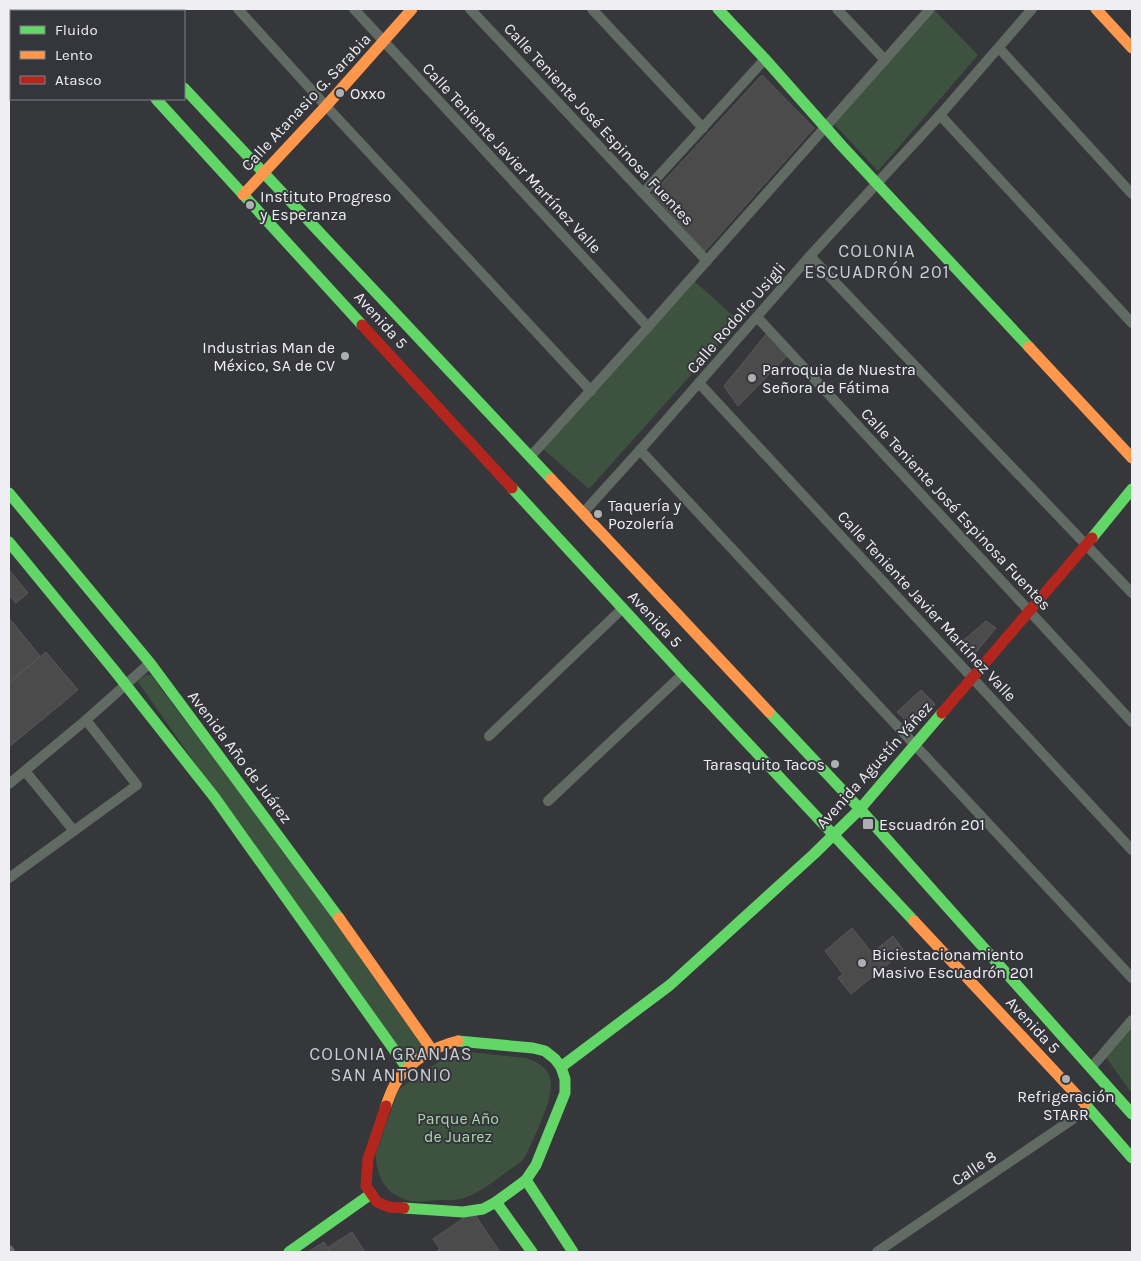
<svg xmlns="http://www.w3.org/2000/svg" width="1141" height="1261" font-family="Karla,sans-serif">
  <style>
    .green { fill: #3e5240 }
    .building { fill: #4c4b4c; stroke: #5a5959 }
    .lines { fill: none; stroke-linecap: round; stroke-linejoin: round }
    .street { stroke: #616a63; stroke-width: 10 }
    .fast { stroke: #63d668; stroke-width: 11 }
    .slow { stroke: #ff974d; stroke-width: 11 }
    .jam { stroke: #b3261e; stroke-width: 11 }
    .poi-dot { fill: #aeafb2; stroke: #35363b; stroke-width: 2 }
    .labels { text-anchor: middle; dominant-baseline: central; stroke-width: 4; stroke-linejoin: round; paint-order: stroke }
    .poi-label { font-size: 16px; fill: #efeff3; stroke: #35363b; text-anchor: start }
    .street-label { font-size: 16px; fill: #efeff3; stroke: #35363b }
    .park-label { font-size: 16px; fill: #a8d6ab; stroke: #35363b }
    .neighbourhood-label { font-size: 18px; letter-spacing: 1px; fill: #cbccd3; stroke: #35363b }
  </style>
  <rect width="100%" height="100%" fill="#36373a"/>
  <g class="green">
    <path d="M935 11 978 55 878 171 834 124Z"/>
    <path d="M693 280 739 321 589 489 543 449Z"/>
    <path d="M146 675H151L430 1047 406 1064 138 682 141 678Z"/>
    <path d="M1132 1025V1094L1105 1056Z"/>
    <path d="M458 1051 526 1058C561 1069 552 1093 542 1119 537 1131 532 1143 526 1155L522 1161C506 1172 482 1192 464 1198 456 1201 446 1200 437 1200 427 1201 416 1203 407 1200 385 1194 375 1174 376 1153L398 1091 402 1087 450 1054Z"/>
  </g>
  <g class="building">
    <path d="M762 75 814 128 705 251 652 194Z"/>
    <path d="M767 333 788 355 738 406 724 386Z"/>
    <path d="M9 570 28 593 16 603 9 595Z"/>
    <path d="M9 618 40 656 9 683Z"/>
    <path d="M986 621 996 628 972 657 957 646Z"/>
    <path d="M46 652 78 690 9 747V683Z"/>
    <path d="M921 690 935 704 915 729 897 712Z"/>
    <path d="M852 928 872 953 893 936 904 951 851 994 838 978 843 974 825 951Z"/>
    <path d="M473 1212 500 1252H436L440 1249 433 1239Z"/>
    <path d="M352 1232 365 1252H330L327 1248Z"/>
    <path d="M324 1242 330 1252H308Z"/>
  </g>
  <g class="lines">
    <g class="street">
      <path d="M238 9 326 106 591 391"/>
      <path d="M354 9 648 327"/>
      <path d="M470 9 707 261"/>
      <path d="M592 9 703 128"/>
      <path d="M837 9 885 60"/>
      <path d="M999 48 1132 194"/>
      <path d="M940 115 1132 323"/>
      <path d="M643 193 765 59"/>
      <path d="M810 256 1132 593"/>
      <path d="M757 317 1132 722"/>
      <path d="M699 383 1132 850"/>
      <path d="M640 450 1132 978"/>
      <path d="M530 457 648 327 930 9"/>
      <path d="M583 513 640 450 810 256 940 115 1032 9"/>
      <path d="M489 736 623 608"/>
      <path d="M25 771 74 831"/>
      <path d="M9 784 86 720 150 663"/>
      <path d="M548 801 683 674"/>
      <path d="M9 878 137 785 86 720"/>
      <path d="M1091 1068 1132 1020"/>
      <path d="M9 1250 10 1252"/>
      <path d="M877 1252 1089 1108"/>
    </g>
    <g class="fast">
      <path d="M109 9 112 11"/>
      <path d="M718 9 765 59 842 146 1029 347"/>
      <path d="M184 88 551 479"/>
      <path d="M156 99 362 325"/>
      <path d="M512 488 683 674 914 921"/>
      <path d="M9 493 150 663 339 918"/>
      <path d="M1092 538 1132 489"/>
      <path d="M9 542 114 670 215 798 407 1068"/>
      <path d="M769 712 860 809 1132 1114"/>
      <path d="M561 1067 670 985 814 854 860 809 942 713"/>
      <path d="M1085 1104 1132 1158"/>
      <path d="M526 1180 573 1252"/>
      <path d="M496 1202 532 1252"/>
      <path d="M404 1208 463 1212 483 1209 496 1202 526 1180 536 1165 565 1093V1079L561 1067 555 1059 545 1051 533 1048 458 1041"/>
      <path d="M289 1252 371 1194"/>
    </g>
    <g class="slow">
      <path d="M74 9 76 11"/>
      <path d="M1096 9 1132 48"/>
      <path d="M243 195 326 106 412 9"/>
      <path d="M1029 347 1132 458"/>
      <path d="M551 479 769 712"/>
      <path d="M339 918 432 1050"/>
      <path d="M914 921 1085 1104"/>
      <path d="M386 1106C389 1097 392 1088 397 1081 410 1061 435 1046 458 1041"/>
    </g>
    <g class="jam">
      <path d="M362 325 512 488"/>
      <path d="M942 713 1092 538"/>
      <path d="M386 1106 368 1159 366 1186 377 1202 389 1207 404 1208"/>
    </g>
  </g>
  <g class="poi-dot">
    <circle cx="340" cy="93" r="5"/>
    <circle cx="250" cy="205" r="5"/>
    <circle cx="345" cy="356" r="5"/>
    <circle cx="752" cy="378" r="5"/>
    <circle cx="598" cy="514" r="5"/>
    <circle cx="835" cy="764" r="5"/>
    <rect x="862" y="818" width="12" height="12" rx="2.5"/>
    <circle cx="862" cy="963" r="5"/>
    <circle cx="1066" cy="1079" r="5"/>
  </g>
  <g class="labels">
    <g class="poi-label">
      <text x="350" y="93">Oxxo</text>
      <text x="260" y="196">Instituto Progreso<tspan x="260" dy="18">y Esperanza</tspan></text>
      <text x="335" y="347" text-anchor="end">Industrias Man de<tspan x="335" dy="18">México, SA de CV</tspan></text>
      <text x="762" y="369">Parroquia de Nuestra<tspan x="762" dy="18">Señora de Fátima</tspan></text>
      <text x="608" y="505">Taquería y<tspan x="608" dy="18">Pozolería</tspan></text>
      <text x="825" y="764" text-anchor="end">Tarasquito Tacos</text>
      <text x="879" y="824">Escuadrón 201</text>
      <text x="872" y="954">Biciestacionamiento<tspan x="872" dy="18">Masivo Escuadrón 201</tspan></text>
      <text x="1066" y="1096" text-anchor="middle">Refrigeración<tspan x="1066" dy="18">STARR</tspan></text>
    </g>
    <g class="street-label">
      <text transform="translate(306 102) rotate(-47)">Calle Atanasio G. Sarabia</text>
      <text transform="translate(599 124) rotate(47)">Calle Teniente José Espinosa Fuentes</text>
      <text transform="translate(512 158) rotate(47)">Calle Teniente Javier Martínez Valle</text>
      <text transform="translate(736 318) rotate(-49)">Calle Rodolfo Usigli</text>
      <text transform="translate(381 320) rotate(48)">Avenida 5</text>
      <text transform="translate(956 509) rotate(47)">Calle Teniente José Espinosa Fuentes</text>
      <text transform="translate(927 606) rotate(47)">Calle Teniente Javier Martínez Valle</text>
      <text transform="translate(655 619) rotate(47)">Avenida 5</text>
      <text transform="translate(240 757) rotate(53)">Avenida Año de Juárez</text>
      <text transform="translate(874 765) rotate(-48)">Avenida Agustín Yáñez</text>
      <text transform="translate(1033 1025) rotate(47)">Avenida 5</text>
      <text transform="translate(974 1168) rotate(-34)">Calle 8</text>
    </g>
    <g class="park-label">
      <text x="458" y="1118">Parque Año<tspan x="458" dy="18">de Juarez</tspan></text>
    </g>
    <g class="neighbourhood-label">
      <text x="877" y="251">COLONIA<tspan x="877" dy="21">ESCUADRÓN 201</tspan></text>
      <text x="391" y="1054">COLONIA GRANJAS<tspan x="391" dy="21">SAN ANTONIO</tspan></text>
    </g>
  </g>
  <rect width="1141" height="1261" fill="none" stroke="#efeff3" stroke-width="20"/>
  <rect x="10" y="10" width="175" height="90" fill="#35363b" stroke="#7f8085"/>
  <rect x="20" y="26" width="25" height="8" fill="#63d668" stroke="#7f8085"/>
  <text x="55" y="35" font-size="15" fill="#efeff3">Fluido</text>
  <rect x="20" y="51" width="25" height="8" fill="#ff974d" stroke="#7f8085"/>
  <text x="55" y="60" font-size="15" fill="#efeff3">Lento</text>
  <rect x="20" y="76" width="25" height="8" fill="#b3261e" stroke="#7f8085"/>
  <text x="55" y="85" font-size="15" fill="#efeff3">Atasco</text>
</svg>
